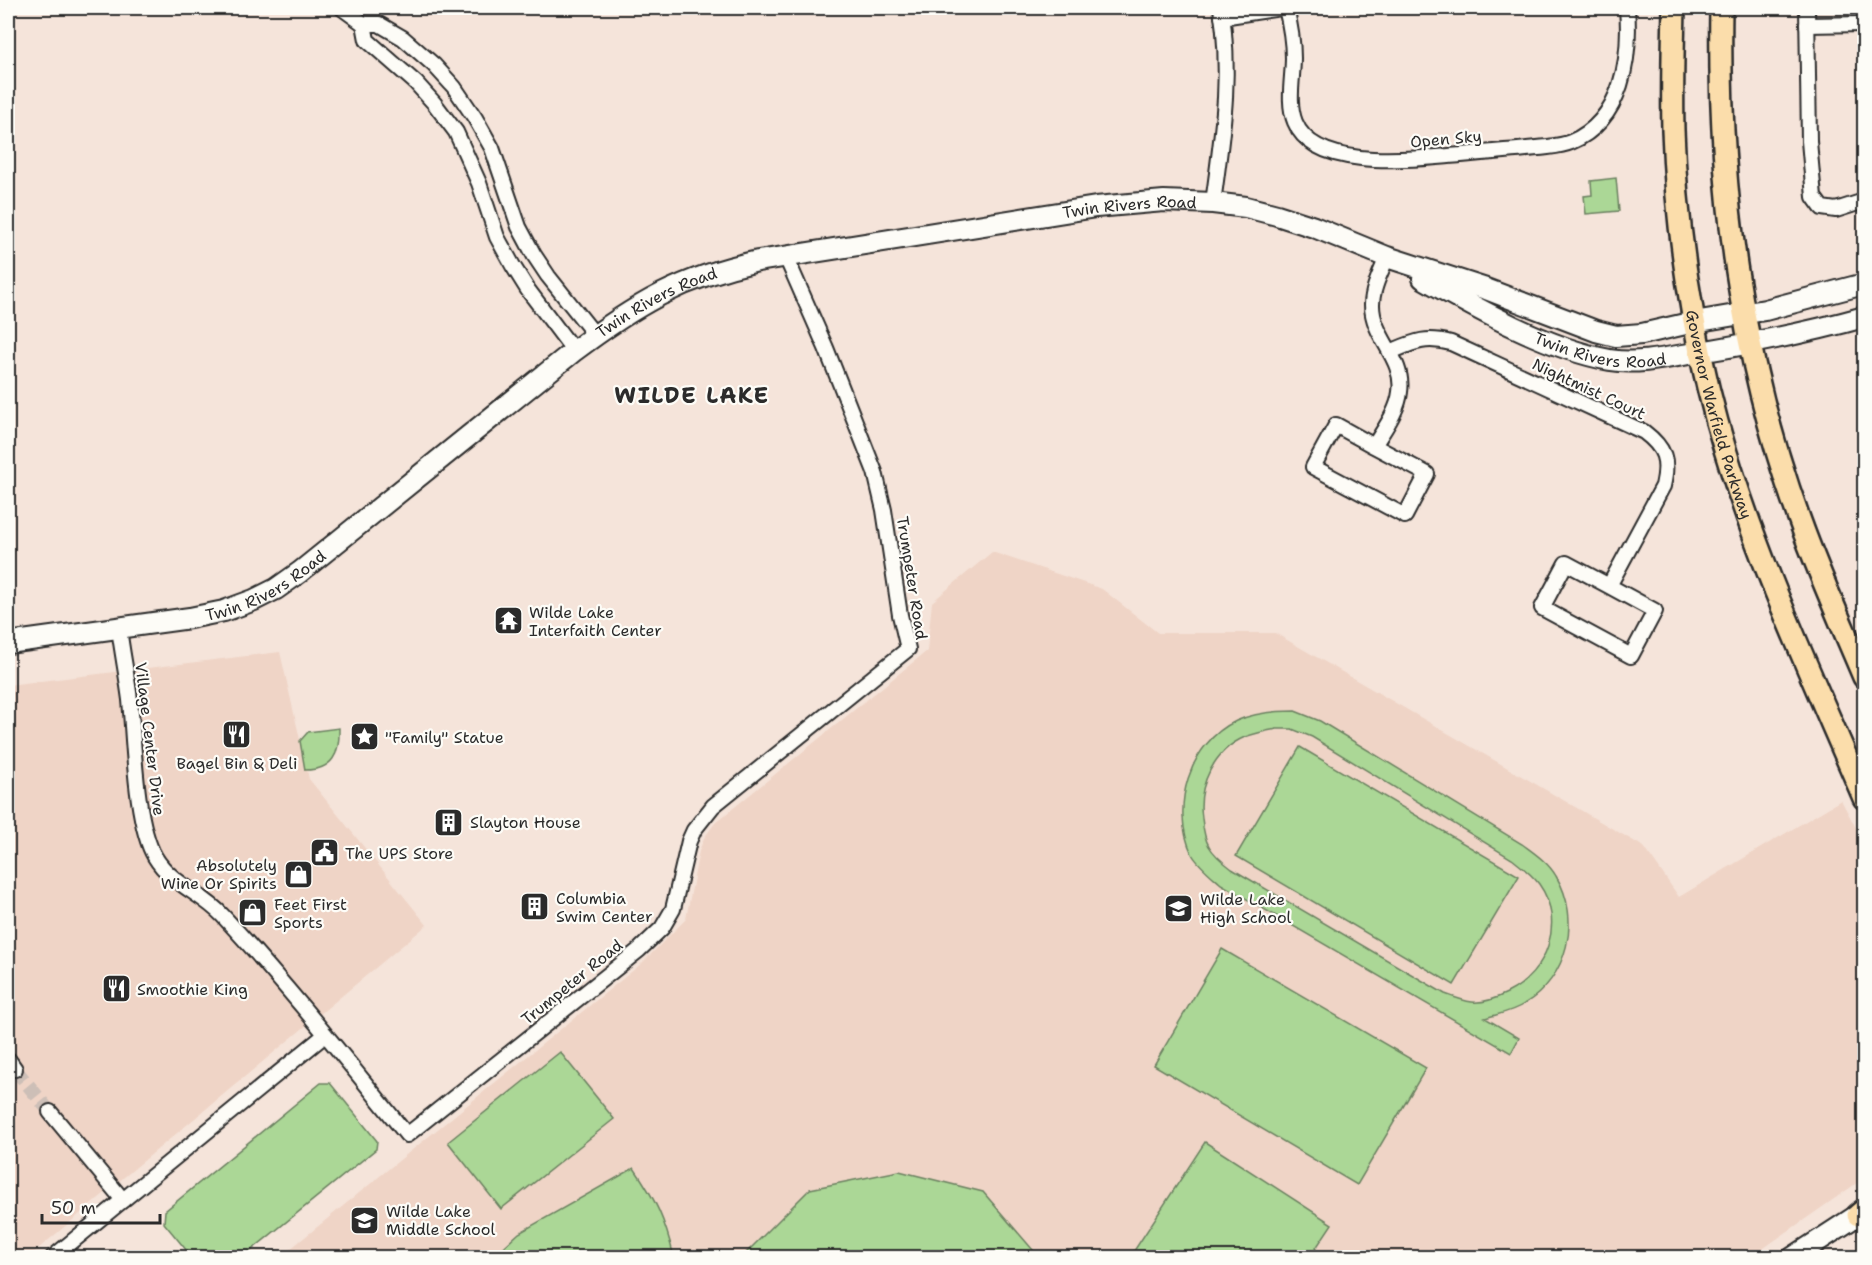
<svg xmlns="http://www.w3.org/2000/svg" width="1872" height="1265" font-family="'Shantell Sans',sans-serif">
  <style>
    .built { fill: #efd4c6 }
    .green { fill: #abd796; stroke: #6b8160; stroke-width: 1.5; fill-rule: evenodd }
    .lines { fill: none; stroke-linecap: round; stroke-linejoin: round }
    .street-tunnel { stroke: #cdbfb7; stroke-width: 14; stroke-dasharray: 14 7; stroke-linecap: butt }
    .street-casing { stroke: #2b2b2b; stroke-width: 18 }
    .secondary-casing { stroke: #2b2b2b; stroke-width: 24 }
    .primary-casing { stroke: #2b2b2b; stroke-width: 26 }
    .street { stroke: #fdfcf7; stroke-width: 14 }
    .secondary { stroke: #fdfcf7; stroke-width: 20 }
    .primary { stroke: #fbddab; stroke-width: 21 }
    .labels { text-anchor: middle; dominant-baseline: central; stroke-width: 4.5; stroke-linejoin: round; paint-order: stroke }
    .street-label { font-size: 16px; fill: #2b2b2b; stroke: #fdfcf7 }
    .poi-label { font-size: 16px; fill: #2b2b2b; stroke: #fdfcf7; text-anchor: start }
    .district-label { font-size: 22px; font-weight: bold; letter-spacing: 1.5px; fill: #2b2b2b; stroke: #fdfcf7 }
  </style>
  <rect width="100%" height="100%" fill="#f5e4da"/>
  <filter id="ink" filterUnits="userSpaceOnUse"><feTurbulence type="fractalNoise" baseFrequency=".0167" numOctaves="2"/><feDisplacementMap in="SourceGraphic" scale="12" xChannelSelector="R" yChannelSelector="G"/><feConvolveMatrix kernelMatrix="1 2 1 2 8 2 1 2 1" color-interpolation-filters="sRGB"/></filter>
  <g filter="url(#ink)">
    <g class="built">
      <path d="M992 552 1102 589 1158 633H1275L1644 847 1679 897 1841 800 1864 843V1178L1751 1257 279 1258 641 964 686 919 699 851 704 838 715 823 927 651 932 602Z"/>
      <path d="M280 652 309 779 427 925 27 1258 12 1257 8 1252V685Z"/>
    </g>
    <g class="green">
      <path d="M1616 178 1619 211 1586 214 1584 196 1592 195 1591 181Z"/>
      <path d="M1295 711 1320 721 1522 844C1534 853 1548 862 1556 876 1582 919 1568 978 1524 1004 1512 1012 1498 1014 1485 1018L1519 1038 1511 1053 1221 884C1211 875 1198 865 1192 854 1170 808 1189 743 1236 721 1254 713 1275 711 1295 711ZM1277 729H1292L1312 737 1512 859C1522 867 1532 874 1539 884 1566 922 1547 973 1507 993 1497 998 1483 1003 1472 1002 1463 1001 1453 997 1445 994L1232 869C1224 863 1214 855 1209 846 1204 838 1203 827 1202 818 1197 786 1214 750 1245 737 1256 733 1266 731 1277 729Z"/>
      <path d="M339 728C340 754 333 770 305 770L300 741 308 732Z"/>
      <path d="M1300 747 1519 876 1454 985 1236 856Z"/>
      <path d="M1222 949 1426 1068 1357 1185 1154 1065Z"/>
      <path d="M560 1052 614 1119 501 1209 448 1142Z"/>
      <path d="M321 1083H330L377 1141 376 1149 243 1257H192L164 1223 165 1211Z"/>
      <path d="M1205 1142 1332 1224 1310 1257H1130Z"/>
      <path d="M634 1168C656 1200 665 1220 674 1257H493L519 1233Z"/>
      <path d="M899 1171 983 1192 1039 1257H742L810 1189Z"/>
    </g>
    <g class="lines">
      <path class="street-tunnel" d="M15 1069 50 1112"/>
      <defs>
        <g id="street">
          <path d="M342 8 364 24"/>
          <path d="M1286 8C1290 24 1293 41 1293 58 1293 78 1287 102 1295 122 1315 173 1419 158 1461 155 1490 152 1519 150 1548 147 1556 146 1564 145 1571 142 1623 120 1631 57 1627 8"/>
          <path d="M1807 8 1809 141 1814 197 1822 208 1836 210 1864 201"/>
          <path d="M1222 17 1281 8"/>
          <path d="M1807 25 1864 24"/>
          <path d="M1213 203C1222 135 1232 76 1221 8"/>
          <path d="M574 351 528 290 513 266 497 237 479 183 456 132 434 103 416 83 367 40 364 24H379L403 38 434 65 454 87 475 118 492 148 519 227 534 255 548 276 595 335"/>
          <path d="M1390 352C1414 342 1425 336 1451 343L1644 432C1665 448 1669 460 1663 486L1609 586 1655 611 1631 656 1542 608 1566 563 1609 586"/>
          <path d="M1374 446 1336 425 1313 467 1405 516 1427 474 1374 446C1384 429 1398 411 1400 392 1405 359 1372 337 1372 305 1372 289 1381 272 1387 257"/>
          <path d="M119 628C122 652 127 676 130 700 134 741 135 823 155 857 171 884 202 893 223 916 288 986 347 1061 407 1135L639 950 662 928 673 909 689 841 694 830 713 806 908 649 900 615 884 510 875 472 826 348 786 257"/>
          <path d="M8 1059 15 1069"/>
          <path d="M50 1112 123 1200"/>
          <path d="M52 1258 325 1035"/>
        </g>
        <g id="secondary">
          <path id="s1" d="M1423 278C1477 309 1548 349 1610 360 1639 365 1670 357 1700 352 1755 343 1811 332 1864 317"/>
          <path id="s2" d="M8 643 190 618 224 611 254 600 276 589 300 572 574 351C635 305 682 277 758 261L1096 207 1164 201 1213 203 1246 207 1277 215 1314 227 1387 257 1486 289 1596 331 1616 336 1642 334 1694 322 1765 310 1864 284"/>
          <path d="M1792 1258 1864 1211"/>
        </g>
        <g id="primary">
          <path id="s3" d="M1674 8C1673 48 1672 89 1673 130 1676 224 1692 332 1717 422 1753 552 1811 674 1864 798"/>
          <path d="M1721 8C1718 186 1739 353 1800 521 1819 574 1842 625 1864 677"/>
          <path d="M1858 1215 1864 1210"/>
        </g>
      </defs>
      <use href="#street" class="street-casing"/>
      <use href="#secondary" class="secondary-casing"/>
      <use href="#primary" class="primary-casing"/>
      <use href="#street" class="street"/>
      <use href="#secondary" class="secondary"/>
      <use href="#primary" class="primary"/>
    </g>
  </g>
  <defs>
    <symbol id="temple-square" viewBox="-11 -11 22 22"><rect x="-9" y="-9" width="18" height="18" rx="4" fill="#2b2b2b" stroke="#fdfcf7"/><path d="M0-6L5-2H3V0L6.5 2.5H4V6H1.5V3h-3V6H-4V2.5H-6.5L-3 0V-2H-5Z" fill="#fff"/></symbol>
    <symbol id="restaurant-square" viewBox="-11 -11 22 22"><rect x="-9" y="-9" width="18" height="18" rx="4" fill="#2b2b2b" stroke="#fdfcf7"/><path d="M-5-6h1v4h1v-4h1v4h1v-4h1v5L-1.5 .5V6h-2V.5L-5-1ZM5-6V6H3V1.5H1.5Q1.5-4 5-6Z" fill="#fff"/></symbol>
    <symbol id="sight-square" viewBox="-11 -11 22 22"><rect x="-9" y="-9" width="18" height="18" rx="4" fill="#2b2b2b" stroke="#fdfcf7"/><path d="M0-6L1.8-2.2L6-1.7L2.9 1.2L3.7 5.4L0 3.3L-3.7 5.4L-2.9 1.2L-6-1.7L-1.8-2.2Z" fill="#fff"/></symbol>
    <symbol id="building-square" viewBox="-11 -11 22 22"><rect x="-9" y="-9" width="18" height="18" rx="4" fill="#2b2b2b" stroke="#fdfcf7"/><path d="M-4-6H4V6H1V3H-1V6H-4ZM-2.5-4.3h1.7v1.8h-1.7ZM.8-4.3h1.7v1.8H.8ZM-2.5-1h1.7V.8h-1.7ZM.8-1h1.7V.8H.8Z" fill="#fff"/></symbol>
    <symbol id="civic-square" viewBox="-11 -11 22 22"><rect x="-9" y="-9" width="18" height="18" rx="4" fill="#2b2b2b" stroke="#fdfcf7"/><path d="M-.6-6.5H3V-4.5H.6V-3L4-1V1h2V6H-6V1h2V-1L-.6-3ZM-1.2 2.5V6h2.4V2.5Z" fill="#fff"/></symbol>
    <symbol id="shop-square" viewBox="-11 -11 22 22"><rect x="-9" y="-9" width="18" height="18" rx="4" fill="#2b2b2b" stroke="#fdfcf7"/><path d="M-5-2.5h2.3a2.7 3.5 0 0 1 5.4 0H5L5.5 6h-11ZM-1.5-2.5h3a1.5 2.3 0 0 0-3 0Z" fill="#fff"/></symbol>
    <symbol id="school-square" viewBox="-11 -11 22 22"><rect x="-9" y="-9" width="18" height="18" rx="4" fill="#2b2b2b" stroke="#fdfcf7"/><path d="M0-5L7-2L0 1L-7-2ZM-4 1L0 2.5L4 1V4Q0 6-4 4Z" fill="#fff"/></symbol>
  </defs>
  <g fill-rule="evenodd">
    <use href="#temple-square" x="492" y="604" width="33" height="33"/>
    <use href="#restaurant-square" x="220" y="718" width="33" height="33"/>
    <use href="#sight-square" x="348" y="720" width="33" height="33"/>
    <use href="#building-square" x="432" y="806" width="33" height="33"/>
    <use href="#civic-square" x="308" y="836" width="33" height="33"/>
    <use href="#shop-square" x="282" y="858" width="33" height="33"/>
    <use href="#building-square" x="518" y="890" width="33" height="33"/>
    <use href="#school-square" x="1162" y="892" width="33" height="33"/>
    <use href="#shop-square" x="236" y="896" width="33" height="33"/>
    <use href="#restaurant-square" x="100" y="972" width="33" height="33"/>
    <use href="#school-square" x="348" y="1204" width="33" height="33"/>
  </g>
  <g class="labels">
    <g class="street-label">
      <text transform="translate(1446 139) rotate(-5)">Open Sky</text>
      <text stroke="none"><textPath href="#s2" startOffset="1239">Twin Rivers Road</textPath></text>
      <text stroke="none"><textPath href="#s2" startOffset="753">Twin Rivers Road</textPath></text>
      <text stroke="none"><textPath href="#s1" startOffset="194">Twin Rivers Road</textPath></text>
      <text transform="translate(1589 389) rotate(25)">Nightmist Court</text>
      <text stroke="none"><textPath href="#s3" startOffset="411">Governor Warfield Parkway</textPath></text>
      <text transform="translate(912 578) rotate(81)">Trumpeter Road</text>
      <text stroke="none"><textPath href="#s2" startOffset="267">Twin Rivers Road</textPath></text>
      <text transform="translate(150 739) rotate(83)">Village Center Drive</text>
      <text transform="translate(572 982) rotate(-39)">Trumpeter Road</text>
    </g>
    <g class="poi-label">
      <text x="529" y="612">Wilde Lake<tspan x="529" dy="18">Interfaith Center</tspan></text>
      <text x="385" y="737">"Family" Statue</text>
      <text x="237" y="763" text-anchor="middle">Bagel Bin &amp; Deli</text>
      <text x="470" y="822">Slayton House</text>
      <text x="345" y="853">The UPS Store</text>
      <text x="277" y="865" text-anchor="end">Absolutely<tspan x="277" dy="18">Wine Or Spirits</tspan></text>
      <text x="556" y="898">Columbia<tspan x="556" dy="18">Swim Center</tspan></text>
      <text x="1200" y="899">Wilde Lake<tspan x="1200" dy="18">High School</tspan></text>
      <text x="274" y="904">Feet First<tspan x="274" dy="18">Sports</tspan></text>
      <text x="137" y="989">Smoothie King</text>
      <text x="386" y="1211">Wilde Lake<tspan x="386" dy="18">Middle School</tspan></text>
    </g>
    <g class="district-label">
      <text x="692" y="395">WILDE LAKE</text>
    </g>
  </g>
  <rect width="1872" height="1265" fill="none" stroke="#fdfcf7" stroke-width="30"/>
  <rect x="15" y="15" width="1842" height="1235" fill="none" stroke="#2b2b2b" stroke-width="2" filter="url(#ink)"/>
  <path d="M42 1214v9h118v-9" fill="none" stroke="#2b2b2b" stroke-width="3"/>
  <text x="51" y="1214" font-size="18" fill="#2b2b2b" stroke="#fdfcf7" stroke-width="4.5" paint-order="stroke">50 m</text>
</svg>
